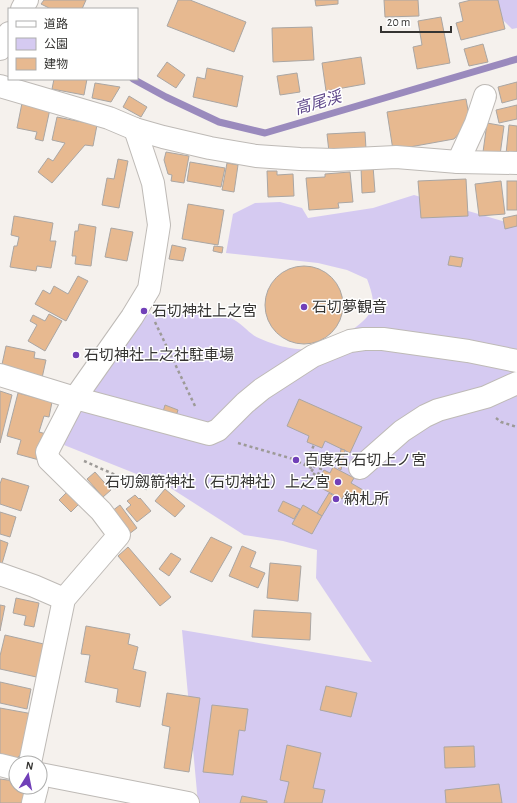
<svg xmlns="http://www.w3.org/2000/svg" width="517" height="803" font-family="'Alegreya Sans','Noto Sans JP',sans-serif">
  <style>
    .green { fill: #d5caf1 }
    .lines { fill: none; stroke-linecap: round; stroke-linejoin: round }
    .stream { stroke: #9a8abd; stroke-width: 7 }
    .building { fill: #e7b990; stroke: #aaa6a3 }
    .minor-casing { stroke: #bebab6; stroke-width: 24 }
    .path { stroke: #9d9a97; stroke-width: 2.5; stroke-dasharray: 3 3; stroke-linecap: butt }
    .minor { stroke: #fff; stroke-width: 22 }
    .poi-dot { fill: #7140b8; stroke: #fff; stroke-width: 1.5 }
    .labels { text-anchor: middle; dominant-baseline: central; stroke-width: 3; stroke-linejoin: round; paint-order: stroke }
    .poi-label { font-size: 15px; fill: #353432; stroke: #fff; text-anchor: start }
    .water-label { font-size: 16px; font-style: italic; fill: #5f488a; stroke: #fff }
  </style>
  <rect width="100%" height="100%" fill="#f5f1ed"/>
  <g class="green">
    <path d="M483 0H517V28L512 29Z"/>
    <path d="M414 195 509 223 517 221V803H198L182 630 372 662 316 578 317 550 283 541 244 535 169 487 64 445 85 397 136 322 161 307C182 314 205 312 227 317 237 319 244 328 252 334 258 339 269 342 277 345 284 347 297 350 304 349 323 347 362 329 371 311 376 303 370 287 367 279L347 270 318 263 226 253 233 214 255 203 280 202 302 208 308 218 373 208Z"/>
  </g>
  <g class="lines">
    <path class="stream" d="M133 79 166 97 219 122 265 133 517 59"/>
  </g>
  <g class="building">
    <path d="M44 0H86L82 9H51L41 4Z"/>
    <path d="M178 0H190L246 22 234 52 167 26Z"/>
    <path d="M315 0H338V4L316 6Z"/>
    <path d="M384 0H418L419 16 385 17Z"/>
    <path d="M471 0H498L505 29 461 40 456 23 463 21 459 3Z"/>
    <path d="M441 17 450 63 417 69 413 47 422 45 418 21Z"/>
    <path d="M312 27 314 60 273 62 272 28Z"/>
    <path d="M483 44 488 62 469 66 464 49Z"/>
    <path d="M361 57 365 84 326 91 322 63Z"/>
    <path d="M167 62 185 75 176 88 157 76Z"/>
    <path d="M207 68 243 76 237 107 193 97 197 77 205 79Z"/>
    <path d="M297 73 300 92 280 95 277 76Z"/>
    <path d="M54 79H87L84 95 52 89Z"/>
    <path d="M517 82V99L502 103 498 87Z"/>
    <path d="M95 83 120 87 111 102 92 98Z"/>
    <path d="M129 96 147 107 141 117 123 107Z"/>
    <path d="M466 99 470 121 454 139 393 150 387 112Z"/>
    <path d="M22 103 50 109 43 141 35 139 37 132 17 128Z"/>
    <path d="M517 105V119L499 123 496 110Z"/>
    <path d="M57 117 97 125 93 146 85 145 52 183 38 172 48 158 53 161 65 143 52 140Z"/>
    <path d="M487 123 504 126 500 155 483 152Z"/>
    <path d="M509 125 517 126V155L506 154Z"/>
    <path d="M365 132 366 149 329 152 327 134Z"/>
    <path d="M166 152 189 156 184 183 171 181 172 175 168 174 164 160Z"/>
    <path d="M118 159 128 161 119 208 102 205 107 178 114 179Z"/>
    <path d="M190 162 225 168 221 187 187 181Z"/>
    <path d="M227 163 238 165 234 192 222 190Z"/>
    <path d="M373 166 375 192 362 193 361 167Z"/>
    <path d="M267 171H277V175L293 174 294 196 268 197Z"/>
    <path d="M350 172 353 202 338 203 339 208 309 210 306 178 325 177V174Z"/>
    <path d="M466 179 468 216 421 218 418 181Z"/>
    <path d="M501 181 505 214 479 216 475 184Z"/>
    <rect x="507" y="181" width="10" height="29"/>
    <path d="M188 204 224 210 218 245 182 239Z"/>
    <path d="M517 215V226L505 229 503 218Z"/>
    <path d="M14 216 53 223 50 241H56L51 268 37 266 36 271 10 267 14 246H17L19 237 11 235Z"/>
    <path d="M79 224 96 227 91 266 75 264 76 256H72L75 231H78Z"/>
    <path d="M111 228 133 232 127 261 105 257Z"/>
    <path d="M172 245 186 248 183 261 169 259Z"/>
    <path d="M214 246 223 247 222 253 213 251Z"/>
    <path d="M450 256 463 258 461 267 448 265Z"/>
    <circle cx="304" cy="305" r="39"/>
    <path d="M78 276 88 281 66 321 35 304 43 290 50 294 54 286 68 294Z"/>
    <path d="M49 314 62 321 45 351 28 341 37 325 30 321 33 315 45 321Z"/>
    <path d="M6 346 35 352 34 358 46 360 42 378 1 369Z"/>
    <path d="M0 391 12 395 0 443Z"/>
    <path d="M18 393 52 402 49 417 44 416 39 432 50 435 43 461 17 454 21 440 7 436Z"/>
    <path d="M299 399 362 427 350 453 325 441 322 448 307 442 309 436 287 426Z"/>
    <path d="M165 405 178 410 175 419 162 415Z"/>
    <path d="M341 449 345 450 341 470 338 468Z"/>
    <path d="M333 467 354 478 351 483 363 490 358 499 345 493 342 499 321 488 325 481 319 478 324 470 330 473Z"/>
    <path d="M95 472 111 490 103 497 87 479Z"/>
    <path d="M2 478 29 486 21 511 0 504V484Z"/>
    <path d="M165 489 185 506 175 517 155 501Z"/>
    <path d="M68 491 80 503 71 512 59 500Z"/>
    <path d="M329 493 334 496 322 516 317 513Z"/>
    <path d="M135 495 139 499 140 498 151 511 137 522 126 509 131 505 127 501Z"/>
    <path d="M283 501 300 509 294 519 278 511Z"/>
    <path d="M120 505 137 528 129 534 112 511Z"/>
    <path d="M303 505 322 516 312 534 292 524Z"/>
    <path d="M0 512 16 517 10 537 0 534Z"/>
    <path d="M211 537 232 547 212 582 190 572Z"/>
    <path d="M0 540 8 543 1 567H0Z"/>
    <path d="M242 546 256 552 250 567 265 573 258 588 229 576Z"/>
    <path d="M128 547 171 597 160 606 118 556Z"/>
    <path d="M171 553 181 559 169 576 159 569Z"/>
    <path d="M270 563 301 566 298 601 267 598Z"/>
    <path d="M16 598 39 603 34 627 24 625 26 616 13 613Z"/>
    <path d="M0 605 5 606 0 631Z"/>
    <path d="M254 610 311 613 310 640 252 637Z"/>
    <path d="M86 626 130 634 128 644 138 647 133 669 146 672 140 707 116 702 118 689 85 682 90 655 81 654Z"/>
    <path d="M5 635 48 645 41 678 0 669V656Z"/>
    <path d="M0 682 31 689 27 709 0 703Z"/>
    <path d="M326 686 357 693 351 717 320 710Z"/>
    <path d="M167 693 200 698 189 772 164 768 170 727 162 725Z"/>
    <path d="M212 705 248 709 245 731 239 730 233 775 203 772Z"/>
    <path d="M0 708 33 714 26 750 17 758 0 755Z"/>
    <path d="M287 745 321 753 313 788 325 790 322 803H284L289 782 280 780Z"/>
    <path d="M474 746 475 767 445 768 444 747Z"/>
    <path d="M0 779 15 781 14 788 25 789 23 803H0Z"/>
    <path d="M499 784 502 803H446L445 790Z"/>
    <path d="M242 796 267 801V803H240Z"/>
  </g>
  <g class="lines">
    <defs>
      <g id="minor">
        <path d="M22 9 27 0"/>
        <path d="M0 49 9 33"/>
        <path d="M0 86 109 118 135 129 163 137 210 148 256 156 300 159 334 160 396 157 458 162 517 163"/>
        <path d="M458 162 476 123 485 96"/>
        <path d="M0 375 75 398 209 434 218 430 245 403 262 389 313 356 350 341 364 339H383L468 351 517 361"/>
        <path d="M360 468 402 431 425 416 438 410 486 397 517 383"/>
        <path d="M0 574 34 586 64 599"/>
        <path d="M30 763 64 599 119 535 101 511 49 460 47 452 75 398 132 317 149 289 159 225 153 183 135 129"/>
        <path d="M0 765 16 769"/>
        <path d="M40 774 188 803"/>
        <path d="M33 803 37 787"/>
      </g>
    </defs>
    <use href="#minor" class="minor-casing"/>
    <g class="path">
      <path d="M155 322 195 406"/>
      <path d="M496 418 501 422 517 427"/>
      <path d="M238 443 293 459 295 457 298 459 299 462 313 469C321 457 326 457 339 460"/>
      <path d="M293 459 294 462 297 463 299 462"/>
      <path d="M84 461 147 489"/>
      <path d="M305 465 314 445"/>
      <path d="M313 469 311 472 317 476 321 469 315 466"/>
    </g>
    <use href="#minor" class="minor"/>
  </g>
  <g class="poi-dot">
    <circle cx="304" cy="307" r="4"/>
    <circle cx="144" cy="311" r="4"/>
    <circle cx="76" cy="355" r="4"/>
    <circle cx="296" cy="460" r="4"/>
    <circle cx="338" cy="482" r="4"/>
    <circle cx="336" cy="499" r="4"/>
  </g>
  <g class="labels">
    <g class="poi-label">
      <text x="312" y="307">石切夢観音</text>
      <text x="152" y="311">石切神社上之宮</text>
      <text x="84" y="355">石切神社上之社駐車場</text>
      <text x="304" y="460">百度石 石切上ノ宮</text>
      <text x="330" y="482" text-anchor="end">石切劔箭神社（石切神社）上之宮</text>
      <text x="344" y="499">納札所</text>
    </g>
    <g class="water-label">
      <text transform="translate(318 103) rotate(-16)">高尾渓</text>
    </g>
  </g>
  <rect x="8" y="8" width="130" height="72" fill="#ffffff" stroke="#aeaead"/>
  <rect x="16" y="21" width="20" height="6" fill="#ffffff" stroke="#aeaead"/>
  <text x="44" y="28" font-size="12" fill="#353432">道路</text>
  <rect x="16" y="38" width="20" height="12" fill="#d5caf1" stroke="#aeaead"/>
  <text x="44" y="48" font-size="12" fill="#353432">公園</text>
  <rect x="16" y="58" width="20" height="12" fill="#e7b990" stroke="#aeaead"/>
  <text x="44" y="68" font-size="12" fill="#353432">建物</text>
  <g transform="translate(28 775) rotate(10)"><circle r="19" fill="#ffffff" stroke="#aeaead"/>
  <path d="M0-3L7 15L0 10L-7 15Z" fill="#7140b8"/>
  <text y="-6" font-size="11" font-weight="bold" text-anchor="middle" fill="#353432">N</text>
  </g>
  <path d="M381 26v6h70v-6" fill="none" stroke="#353432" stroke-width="2"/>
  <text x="387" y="26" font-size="12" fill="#353432" stroke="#ffffff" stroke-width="3" paint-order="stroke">20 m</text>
</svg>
